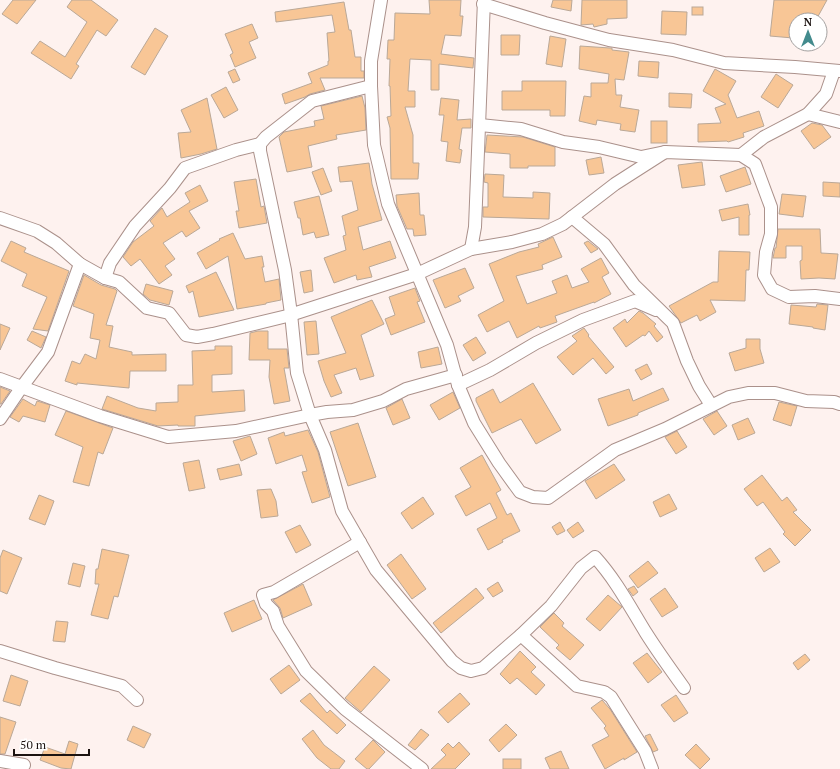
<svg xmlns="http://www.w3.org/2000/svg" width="840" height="769" font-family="'PT Serif',serif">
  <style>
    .building { fill: #f8c696; stroke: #baa897 }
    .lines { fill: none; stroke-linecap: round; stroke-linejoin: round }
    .minor-casing { stroke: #ab918b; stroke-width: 14 }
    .minor { stroke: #fff; stroke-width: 12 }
  </style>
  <rect width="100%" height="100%" fill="#fef2ef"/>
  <g class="building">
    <path d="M13 0H36L17 24 2 14Z"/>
    <path d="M72 0H91L118 20 106 36 97 30 76 64 79 66 71 79 31 53 40 41 65 57 87 22 67 7Z"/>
    <path d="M429 0H461L460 16H463L461 36 445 35 441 54 474 58 473 68 439 64V90H431V60L410 59 408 91H415V107H405L413 135V163H419L418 179H391L390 128 387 117 391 116 390 86H389L390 59H387L388 40H394L395 13 430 14Z"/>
    <path d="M553 0H572L571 11 551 7Z"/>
    <path d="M582 0H627V18L607 19V24L594 27 593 24 581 25Z"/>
    <path d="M774 0H827L816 20H795L793 38 770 36Z"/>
    <path d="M344 2 349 30H351L355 57H361V71H364V78H320L325 90 310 94 305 97 285 104 282 94 312 83 308 73 328 65V61H329L327 33 335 32 332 15 276 22 275 12Z"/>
    <rect x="692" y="7" width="11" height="8"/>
    <path d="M662 11 687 12 686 35 661 34Z"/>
    <path d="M252 24 258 38 249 42 256 58 235 67 230 55 233 53 225 34Z"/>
    <path d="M155 28 168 36 145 75 131 67Z"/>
    <path d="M501 35H520L519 55H501Z"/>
    <path d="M550 36 566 39 562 67 546 64Z"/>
    <path d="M580 46 610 48H612V50L629 52 624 80 615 79 616 95H622L620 107 639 110 635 132 620 130 621 124 597 120 596 125 579 121 584 96 591 97V83H608L609 74 579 69Z"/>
    <path d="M639 61 659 62 658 78 638 76Z"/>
    <path d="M235 69 240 80 233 83 228 72Z"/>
    <path d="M715 69 736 81 728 95 737 118 759 111 764 126 743 133 744 137 728 142 727 141 698 142V124L721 123 715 108 726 104 703 91Z"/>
    <path d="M776 74 793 85 778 108 761 97Z"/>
    <path d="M522 81H566L565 116H550V110H502V91H522Z"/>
    <path d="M226 87 238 110 224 118 211 95Z"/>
    <path d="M669 93 692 94 691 108 669 107Z"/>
    <path d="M362 96 365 108 366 130 336 135 337 139 308 146 312 167 287 172 279 137 284 132 315 126 314 121 324 119 321 106Z"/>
    <path d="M207 98 217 149 201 154 181 158 178 133 191 132 181 110Z"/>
    <path d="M441 98 459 100 457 120 471 119V128H462L459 149 462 150 460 163 446 161 448 142 441 141 444 115H439Z"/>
    <rect x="651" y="121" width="16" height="22"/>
    <path d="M812 123 822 125 831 137 814 149 801 131Z"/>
    <path d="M487 135 523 137 555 147V166H528V168H510V154L485 152Z"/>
    <path d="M601 157 604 173 589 175 586 160Z"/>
    <path d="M702 162 705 185 682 188 678 165Z"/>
    <path d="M369 163 372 184 382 220 358 227 363 250 390 241 396 258 369 267 372 277 357 280 356 275 334 283 324 258 346 250 343 236 346 235 342 216 358 210 352 181 340 182 338 167Z"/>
    <path d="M745 167 751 184 726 192 720 176Z"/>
    <path d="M323 168 332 191 321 195 312 172Z"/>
    <path d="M485 174 504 175 503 197 533 198V192L550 193 549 219 483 217V207H488V183L484 182Z"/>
    <path d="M256 179 261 207 264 206 267 223 239 228 236 211H239L234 182Z"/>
    <path d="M823 182 840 183V197L823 196Z"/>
    <path d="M200 185 208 201 189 211 200 228 186 237 182 231 163 243 175 259 165 266 172 275 159 284 140 259 131 266 123 257 133 242 154 226 150 221 162 208 167 217 190 202 185 193Z"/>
    <path d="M419 193 420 215H424L426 235 414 236 413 229H407L397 206 396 195Z"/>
    <path d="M782 194 806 196 803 217 779 214Z"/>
    <path d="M319 196 329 235 316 238 314 232 303 235 300 218H298L294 202Z"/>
    <path d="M748 204 750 215H749V235H739V217L722 221 719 210Z"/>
    <path d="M778 229H820L821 253 838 254 835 279 819 278 801 279 800 261 802 260V246H786V258H773L775 248H776Z"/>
    <path d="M233 233 245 259 262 256 264 267H262L265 282 279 279 281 300 266 303V304L237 309 228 256 206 269 197 253 220 240 219 239Z"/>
    <path d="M553 237 562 257 542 265 543 269 516 276 527 304 557 293 552 281 567 275 572 288 589 282 581 269 601 258 609 273 602 277 611 294 594 303V302L555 316 557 322 540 328 539 326 517 338 509 321 487 332 478 315 504 301 489 264 519 252 539 247 538 244Z"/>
    <path d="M11 241 26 248 24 252 69 271 48 331 33 329 47 297 22 286 27 274 1 261Z"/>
    <path d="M588 241 598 249 591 253 584 243Z"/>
    <path d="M719 251 750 252 749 270H746L745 301 710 300 716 312 700 321 697 315 681 323 669 306 713 282H718Z"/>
    <path d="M465 268 474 288 458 296 461 301 445 308 433 280Z"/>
    <path d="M311 270 313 291 304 293 300 272Z"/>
    <path d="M216 272 234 310 199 317 193 291 189 293 186 286Z"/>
    <path d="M84 275 101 285 115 289 117 291 106 325 113 326 109 347 132 352V355L166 354V371H130L129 388 77 383V385L65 381 72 361 80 364 85 354 96 359 100 340 90 338 94 314 73 306Z"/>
    <path d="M146 284 173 291 169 305 150 300 143 294Z"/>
    <path d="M415 288 420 301 417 302 425 322 391 335 385 319 395 315 389 297Z"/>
    <path d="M372 300 384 324 361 335 374 376 360 380 356 368 334 375 342 393 331 397 324 381 318 361 346 353 331 317Z"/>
    <path d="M817 304 828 305 825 330 813 328V327L789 324 791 305 816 307Z"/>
    <path d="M639 311 643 313 656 324 654 326 663 337 657 342 649 331 645 336 643 335 626 347 613 328 625 319 627 323Z"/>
    <path d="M316 321 319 354 307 355 304 322Z"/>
    <path d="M0 324 10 328 0 350Z"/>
    <path d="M584 328 589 335 588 336 614 367 606 374 593 358 573 375 557 357 577 341 572 336Z"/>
    <path d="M32 331 46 337 41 348 27 340Z"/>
    <path d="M258 331H268V349H287L289 368H284L290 401 274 404 269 377 270 360H249L250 333Z"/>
    <path d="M476 337 486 353 473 361 463 345Z"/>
    <path d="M746 339H760V349L764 363 735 371 729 353 746 348Z"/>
    <path d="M215 346H232V374L212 375V392L244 390 245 411 195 416V426H178V425L158 426 102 409 107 396 138 408 156 411V403L178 402V385H193L192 351 215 350Z"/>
    <path d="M438 347 442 364 421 368 418 352Z"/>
    <path d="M647 364 652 374 641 380 635 370Z"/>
    <path d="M533 383 561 430 536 444 521 419 492 433 476 401V398L493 389 500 403Z"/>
    <path d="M0 387 10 391 1 404H0Z"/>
    <path d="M663 388 669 400 638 413V415L608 426 598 399 629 389 633 401Z"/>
    <path d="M453 392 460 408 439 420 430 405Z"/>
    <path d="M23 399 35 406 37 401 50 405 45 422 23 416 19 422 10 417Z"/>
    <path d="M402 399 410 418 393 425 386 408Z"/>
    <path d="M779 402 797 406 791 426 773 420Z"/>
    <path d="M66 411 113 428 103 454 98 452 89 486 73 482 83 447 55 435Z"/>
    <path d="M717 411 727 426 714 435 703 419Z"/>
    <path d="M748 418 755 433 738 440 732 425Z"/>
    <path d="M358 423 376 477 348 486 330 432Z"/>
    <path d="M308 430 318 452 330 497 312 503 302 472 307 471 302 455 276 464 268 438 284 432 285 436Z"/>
    <path d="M677 431 687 447 676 454 665 437Z"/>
    <path d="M250 436 257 454 241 461 233 441Z"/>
    <path d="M482 455 501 490 496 493 507 515 511 513 520 531 502 540 503 542 488 550 477 529 497 518 490 503 466 516 455 496 471 487 460 468Z"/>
    <path d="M199 460 205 488 189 491 183 463Z"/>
    <path d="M239 464 242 475 220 480 217 469Z"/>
    <path d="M614 464 625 480 596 499 585 481Z"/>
    <path d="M762 475 782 501 787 497 797 510 793 512 811 530 795 546 783 534 785 532 763 502 757 506 744 489Z"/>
    <path d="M271 489 276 501 278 516 261 518 257 490Z"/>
    <path d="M669 494 677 509 660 517 653 502Z"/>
    <path d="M39 495 54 501 45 525 29 519Z"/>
    <path d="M423 497 434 514 412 529 401 513Z"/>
    <path d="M560 522 565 531 557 535 552 527Z"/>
    <path d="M578 522 584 531 573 538 567 530Z"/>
    <path d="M300 525 311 545 296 553 285 532Z"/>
    <path d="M770 548 780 562 764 572 755 558Z"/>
    <path d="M102 549 129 555 118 597 114 596 108 619 91 615 99 584H95L96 569H98Z"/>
    <path d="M3 550 22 558 7 594 0 591V558Z"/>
    <path d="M401 554 426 589 412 599 387 565Z"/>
    <path d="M648 561 658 573 638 588 629 576Z"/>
    <path d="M73 563 85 566 80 587 68 584Z"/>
    <path d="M498 582 503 591 493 597 487 589Z"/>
    <path d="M303 584 312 605 283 618 280 608 273 600Z"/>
    <path d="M634 586 638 592 633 596 628 589Z"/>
    <path d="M476 588 484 598 441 633 433 623Z"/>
    <path d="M665 588 678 607 662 617 650 599Z"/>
    <path d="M608 595 622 607 600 631 586 619Z"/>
    <path d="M254 600 262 619 232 632 224 613Z"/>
    <path d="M554 613 564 623 562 626 584 645 570 660 556 648 559 645 540 627Z"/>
    <path d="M56 621 68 622 65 642 53 641Z"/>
    <path d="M520 651 536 667 531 672 545 685 536 695 517 678 510 684 500 674Z"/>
    <path d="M647 653 662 672 648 683 633 663Z"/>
    <path d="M805 654 810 660 798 670 793 663Z"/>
    <path d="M289 665 300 680 281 694 270 679Z"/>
    <path d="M374 666 390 680 361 712 345 698Z"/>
    <path d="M11 675 28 681 20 706 3 701Z"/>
    <path d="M310 693 327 713 330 710 346 725 337 734 300 701Z"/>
    <path d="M460 693 470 704 448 723 438 712Z"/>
    <path d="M676 695 688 713 674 722 661 705Z"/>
    <path d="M602 700 610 709 637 752 624 760V758L605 769 592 745 609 736 604 728 606 726 591 708Z"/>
    <path d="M0 717 16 722 5 754H0Z"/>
    <path d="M506 724 517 735 499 752 489 740Z"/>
    <path d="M133 726 151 734 144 748 127 740Z"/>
    <path d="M421 729 429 735 415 750 408 745Z"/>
    <path d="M313 730 324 745 345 761 339 769H331L317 758 302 739Z"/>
    <path d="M650 734 658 750 653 752 645 736Z"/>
    <path d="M373 740 385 752 369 769H367L355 759Z"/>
    <path d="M69 741 78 744 71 769 61 768 40 760 45 747 65 754Z"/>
    <path d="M459 742 470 754 455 769H431L446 755 441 750 448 743 453 748Z"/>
    <path d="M696 744 710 759 700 769 685 755Z"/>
    <path d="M561 751 569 769H550L545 758Z"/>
    <rect x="503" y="759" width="18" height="10"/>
  </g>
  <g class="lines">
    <defs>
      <g id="minor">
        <path d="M381 0 371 61V86L374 145 388 204 447 345 458 385 474 423 499 463 520 492 533 497 548 498 615 450 665 429 729 397 748 393H775L806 401 834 402 840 404"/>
        <path d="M483 4 545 23 609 40 673 50 724 63 795 67 840 71"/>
        <path d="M371 86 312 101 266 137 260 144V151L285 270 291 314 297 373 310 415 325 450 342 511 376 570 452 661 461 668 471 671 483 668 521 635 551 606 581 568 595 557C616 580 630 607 646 633 658 652 671 670 684 688"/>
        <path d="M808 114 840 122"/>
        <path d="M480 125 521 129 563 142 599 147 641 157 665 152 741 155 755 164 771 207V234L766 252 764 275 772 289 789 297 815 296 840 299"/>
        <path d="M741 155 764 137 808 114 826 94 834 71"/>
        <path d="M572 217 604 244 634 285 673 323 687 361 699 386 711 405"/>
        <path d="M0 218 37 231 56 243 80 264 105 278 119 282 147 308 169 313 186 335 197 337 213 334 287 316 417 274 471 249 512 242 542 234 563 224 615 184 665 152"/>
        <path d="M471 249 475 227 484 0"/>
        <path d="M105 278 110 263 135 226 170 188 185 168 236 150 260 144"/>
        <path d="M0 379 100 416 168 437 236 431 310 415 327 412 353 410 383 401 406 389 456 375"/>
        <path d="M458 385 490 370 536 343 583 320 635 301 656 310"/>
        <path d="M0 419 21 388 48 352 80 264"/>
        <path d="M360 542 274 592 263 595 266 604 273 611 278 626 306 671 345 709 422 769"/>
        <path d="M521 635 577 686 604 692 611 697 645 751 652 769"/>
        <path d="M0 651 55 668 122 686 137 700"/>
        <path d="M0 761 24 765"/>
      </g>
    </defs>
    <use href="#minor" class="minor-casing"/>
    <use href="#minor" class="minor"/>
  </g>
  <g transform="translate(808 32)"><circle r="19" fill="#ffffff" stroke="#a4a1a0"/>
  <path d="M0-3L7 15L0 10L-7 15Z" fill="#438b8d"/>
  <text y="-6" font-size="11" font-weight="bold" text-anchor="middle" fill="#1c1311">N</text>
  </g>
  <path d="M14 749v6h75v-6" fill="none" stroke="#1c1311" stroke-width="2"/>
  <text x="20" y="749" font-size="12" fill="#1c1311" stroke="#ffffff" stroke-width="3" paint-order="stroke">50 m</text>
</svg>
